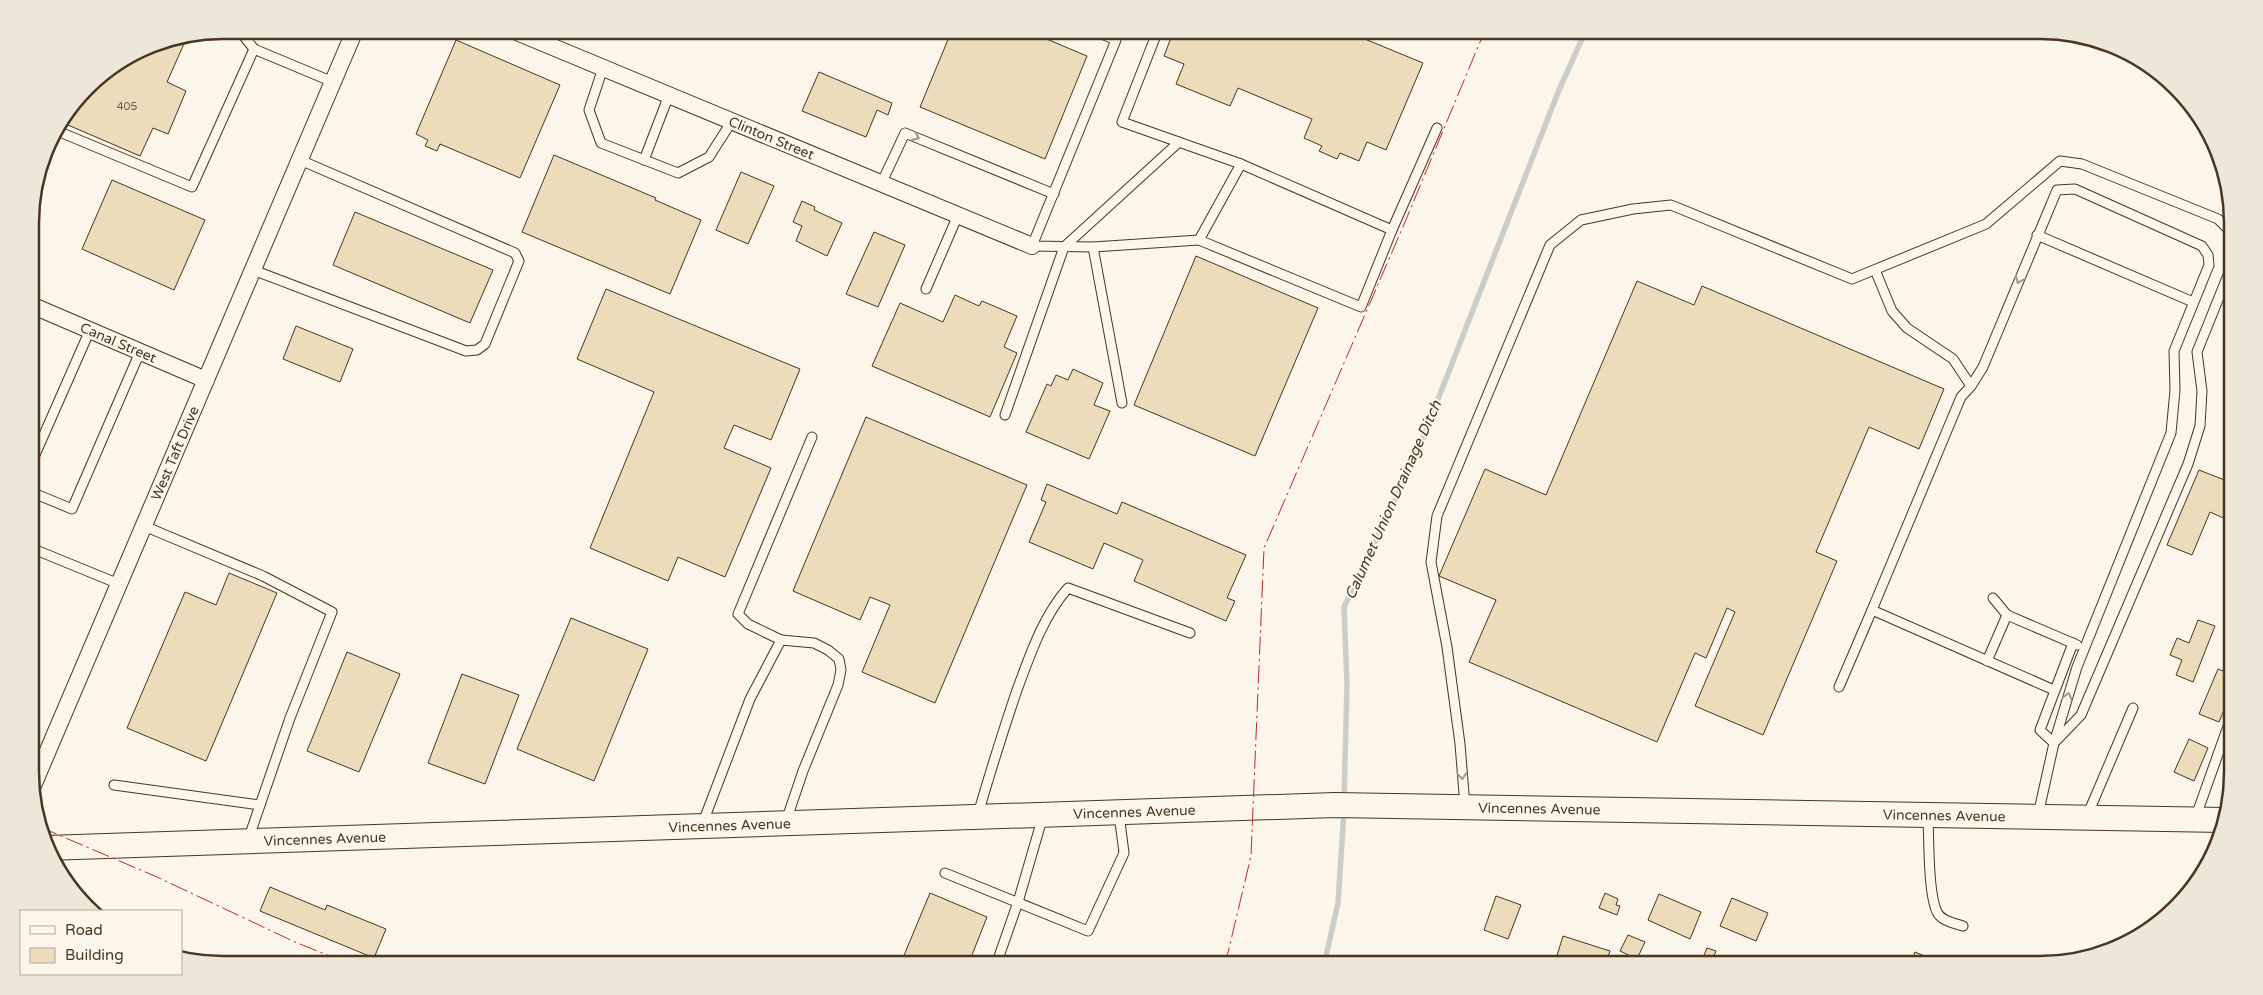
<svg xmlns="http://www.w3.org/2000/svg" width="2263" height="995" font-family="'Varela Round',sans-serif">
  <style>
    .lines { fill: none; stroke-linecap: round; stroke-linejoin: round }
    .stream { stroke: #c9cecd; stroke-width: 5.5 }
    .building { fill: #ecdcbc; stroke: #4a3520 }
    .lane-casing { stroke: #4a3520; stroke-width: 11 }
    .street-casing { stroke: #4a3520; stroke-width: 18 }
    .secondary-casing { stroke: #4a3520; stroke-width: 26 }
    .lane { stroke: #fbf6e9; stroke-width: 9 }
    .street { stroke: #fbf6e9; stroke-width: 16 }
    .secondary { stroke: #fbf6e9; stroke-width: 24 }
    .power { stroke: #c62828; stroke-width: 1; stroke-dasharray: 18 4 2.5 4; stroke-linecap: butt }
    .oneway { stroke: #a29684 }
    .labels { text-anchor: middle; dominant-baseline: central; stroke-width: 4; stroke-linejoin: round; paint-order: stroke }
    .number-label { font-size: 11px; fill: #725f47 }
    .street-label { font-size: 14px; fill: #4a3520; stroke: #fbf6e9 }
    .water-label { font-size: 15px; font-style: italic; fill: #4a3520; stroke: #fbf6e9 }
    .rim { fill: none; stroke: #4a3520; stroke-width: 2.5 }
  </style>
  <rect width="100%" height="100%" fill="#fbf6e9"/>
  <g class="lines">
    <g class="stream">
      <path d="M1344 799 1347 685 1344 607 1415 458 1559 90 1586 30"/>
      <path d="M1324 965 1338 903 1344 811"/>
    </g>
  </g>
  <g class="building">
    <path d="M952 30H1025L1087 56 1045 159 920 107Z"/>
    <path d="M1174 30H1343L1423 63 1386 150 1367 142 1359 161 1340 153 1337 159 1319 151 1322 146 1304 138 1312 119 1238 88 1230 106 1176 84 1184 64 1164 56Z"/>
    <path d="M187 37 167 82 186 91 168 134 153 128 140 156 61 122 95 78 149 45Z"/>
    <path d="M456 40 560 85 520 178 440 144 437 151 425 146 428 140 416 134Z"/>
    <path d="M819 72 892 103 888 115 877 110 866 137 802 111Z"/>
    <path d="M554 155 656 198 655 200 701 220 670 294 522 232Z"/>
    <path d="M741 172 774 186 748 244 716 230Z"/>
    <path d="M112 180 205 220 174 290 82 249Z"/>
    <path d="M802 201 815 207 814 210 842 223 827 256 796 241 802 226 793 222Z"/>
    <path d="M355 212 493 270 470 323 333 265Z"/>
    <path d="M874 232 905 245 878 307 846 294Z"/>
    <path d="M1196 256 1318 308 1255 456 1134 405Z"/>
    <path d="M1637 281 1694 305 1702 286 1944 389 1919 449 1869 427 1816 552 1837 561 1763 735 1695 706 1735 612 1727 608 1706 658 1695 653 1657 742 1469 662 1496 600 1439 576 1485 469 1546 495Z"/>
    <path d="M606 289 800 369 771 440 734 425 724 448 771 468 725 577 678 557 668 581 590 548 654 392 577 359Z"/>
    <path d="M955 295 979 306 982 301 1017 316 1004 347 1017 353 990 417 872 366 900 303 943 322Z"/>
    <path d="M296 326 353 349 340 382 283 359Z"/>
    <path d="M1073 369 1103 383 1094 405 1110 411 1089 459 1026 432 1047 384 1051 386 1056 375 1068 380Z"/>
    <path d="M866 417 1027 485 935 703 862 672 890 605 870 597 860 620 793 591Z"/>
    <path d="M2199 470 2232 483V522L2210 512 2192 555 2167 545Z"/>
    <path d="M1047 484 1117 514 1122 502 1246 555 1227 598 1235 601 1226 621 1134 581 1143 560 1104 543 1093 569 1029 542 1046 502 1041 500Z"/>
    <path d="M229 573 277 593 206 761 127 728 185 592 216 605Z"/>
    <path d="M571 618 648 649 594 781 517 749Z"/>
    <path d="M2198 620 2215 626 2193 682 2176 675 2182 660 2170 655 2177 638 2189 643Z"/>
    <path d="M347 652 400 674 359 772 307 751Z"/>
    <path d="M2218 669 2233 675V689L2219 722 2199 714Z"/>
    <path d="M462 674 519 695 485 784 428 763Z"/>
    <path d="M2189 739 2208 748 2194 781 2174 772Z"/>
    <path d="M270 887 325 910 327 905 386 929 374 958 260 911Z"/>
    <path d="M930 893 987 917 968 965H900Z"/>
    <path d="M1605 893 1618 899 1616 905 1620 906 1617 915 1599 908Z"/>
    <path d="M1659 894 1701 912 1690 939 1648 920Z"/>
    <path d="M1496 896 1521 905 1508 939 1484 930Z"/>
    <path d="M1732 898 1768 913 1756 941 1720 926Z"/>
    <path d="M1628 935 1645 942 1637 959 1620 951Z"/>
    <path d="M1563 936 1610 951 1605 965H1563L1555 962Z"/>
    <path d="M1707 948 1716 951 1710 965H1700Z"/>
    <path d="M1915 952 1946 965H1910Z"/>
    <path d="M1869 956 1890 965H1865Z"/>
  </g>
  <g class="lines">
    <defs>
      <g id="lane">
        <path d="M239 30 254 49"/>
        <path d="M1092 30 1116 40 1032 246 1093 247 1199 240 1241 164"/>
        <path d="M1158 30 1122 122 1241 164 1392 230 1437 128"/>
        <path d="M603 68 589 110 601 143 678 173 709 157 732 121"/>
        <path d="M55 130 192 187 254 49 333 82"/>
        <path d="M644 160 669 95"/>
        <path d="M882 182 905 133 1054 194"/>
        <path d="M2037 235 2193 302"/>
        <path d="M1199 240 1361 307 1392 230"/>
        <path d="M1093 247 1122 403"/>
        <path d="M253 270 466 351 477 350 485 344 519 261 515 253 300 160"/>
        <path d="M1875 270 1892 311 1907 328 1953 359 1971 386"/>
        <path d="M926 289 958 215"/>
        <path d="M1005 415 1064 247 1179 142"/>
        <path d="M31 464 90 330"/>
        <path d="M31 492 72 509 140 352"/>
        <path d="M144 526 263 576 332 612 290 718 248 840"/>
        <path d="M31 548 119 584"/>
        <path d="M1993 598 2007 615 2077 645"/>
        <path d="M781 640 748 624 738 614 812 437"/>
        <path d="M1987 661 2007 615"/>
        <path d="M1839 687 1872 610"/>
        <path d="M2056 741 2081 715 2188 464 2200 426 2202 391 2197 352 2232 265"/>
        <path d="M2054 743 2040 730 2073 643"/>
        <path d="M114 785 260 805"/>
        <path d="M1465 806 1460 744 1447 647 1431 562 1437 516 1550 245 1581 220 1633 209 1671 205 1852 279 1986 224 2060 161 2082 164 2218 219 2231 232"/>
        <path d="M978 814C990 773 1003 731 1017 690 1030 655 1043 616 1068 588L1190 633"/>
        <path d="M2038 815 2054 743 2077 667 2171 433 2175 390 2174 351 2209 265 2208 255 2202 246 2075 189 2057 190 1983 367 1971 386 1961 397 1872 610 2054 690"/>
        <path d="M1928 816C1929 838 1928 893 1937 912 1941 921 1954 923 1963 926"/>
        <path d="M2087 816 2133 708"/>
        <path d="M2195 819 2233 712"/>
        <path d="M702 825 750 699 781 640 814 643 828 650 839 659 841 670 838 685 803 771 786 821"/>
        <path d="M945 873 1088 931 1124 853 1119 814"/>
        <path d="M996 965 1018 902 1043 816"/>
      </g>
      <g id="street">
        <path id="s1" d="M512 30 1032 246"/>
        <path id="s2" d="M31 305 206 380"/>
        <path id="s3" d="M32 788 355 30"/>
      </g>
      <g id="secondary">
        <path id="s4" d="M46 848 1335 805 2224 820"/>
      </g>
    </defs>
    <use href="#lane" class="lane-casing"/>
    <use href="#street" class="street-casing"/>
    <use href="#secondary" class="secondary-casing"/>
    <use href="#lane" class="lane"/>
    <use href="#street" class="street"/>
    <use href="#secondary" class="secondary"/>
    <g class="power">
      <path d="M40 827 157 877 295 942 352 965"/>
      <path d="M1225 965 1251 856 1264 548 1405 222 1485 30"/>
    </g>
  </g>
  <defs><path id="oneway-chevron" d="M-2-3.5L2.5 0L-2 3.5" fill="none" stroke-width="1.6" stroke-linecap="round" stroke-linejoin="round" transform="scale(1.25)"/></defs>
  <g class="oneway">
    <use href="#oneway-chevron" transform="translate(916 137) rotate(23)"/>
    <use href="#oneway-chevron" transform="translate(2019 280) rotate(113)"/>
    <use href="#oneway-chevron" transform="translate(2068 696) rotate(-73)"/>
    <use href="#oneway-chevron" transform="translate(1462 776) rotate(86)"/>
  </g>
  <g class="labels">
    <g class="number-label">
      <text x="127" y="106">405</text>
    </g>
    <g class="street-label">
      <text stroke="none"><textPath href="#s1" startOffset="281">Clinton Street</textPath></text>
      <text stroke="none"><textPath href="#s2" startOffset="95">Canal Street</textPath></text>
      <text stroke="none"><textPath href="#s3" startOffset="364">West Taft Drive</textPath></text>
      <text stroke="none"><textPath href="#s4" startOffset="1494">Vincennes Avenue</textPath></text>
      <text stroke="none"><textPath href="#s4" startOffset="1089">Vincennes Avenue</textPath></text>
      <text stroke="none"><textPath href="#s4" startOffset="1899">Vincennes Avenue</textPath></text>
      <text stroke="none"><textPath href="#s4" startOffset="684">Vincennes Avenue</textPath></text>
      <text stroke="none"><textPath href="#s4" startOffset="279">Vincennes Avenue</textPath></text>
    </g>
    <g class="water-label">
      <text transform="translate(1393 500) rotate(-66)">Calumet Union Drainage Ditch</text>
    </g>
  </g>
  <path d="M0 0H2263V995H0ZM223 39H2040A184 184 0 0 1 2224 223V772A184 184 0 0 1 2040 956H223A184 184 0 0 1 39 772V223A184 184 0 0 1 223 39Z" fill="#ede7d9" fill-rule="evenodd"/>
  <path class="rim" d="M223 39H2040A184 184 0 0 1 2224 223V772A184 184 0 0 1 2040 956H223A184 184 0 0 1 39 772V223A184 184 0 0 1 223 39Z"/>
  <rect x="20" y="910" width="162" height="65" fill="#fbf6e9" stroke="#b4a999"/>
  <rect x="30" y="926" width="25" height="8" fill="#fbf6e9" stroke="#b4a999"/>
  <text x="65" y="935" font-size="15" fill="#4a3520">Road</text>
  <rect x="30" y="948" width="25" height="15" fill="#ecdcbc" stroke="#b4a999"/>
  <text x="65" y="960" font-size="15" fill="#4a3520">Building</text>
</svg>
